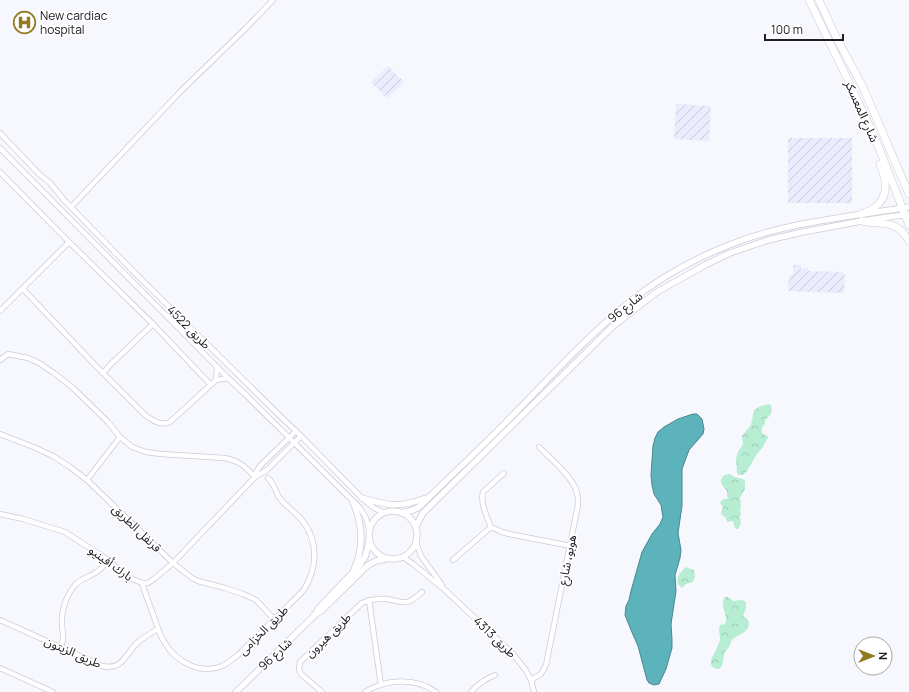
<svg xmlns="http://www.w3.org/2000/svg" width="909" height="692" font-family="Manrope,'Noto Sans Arabic',sans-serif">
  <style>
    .industrial { fill: url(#industrial-furrows) }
    .forest { fill: url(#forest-crowns) }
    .water { fill: #5db3bb; stroke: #4b878e }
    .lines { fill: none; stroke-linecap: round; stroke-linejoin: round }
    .minor-casing { stroke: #ccccd7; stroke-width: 6 }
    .tertiary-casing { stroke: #ccccd7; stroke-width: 7 }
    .primary-casing { stroke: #ccccd7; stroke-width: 8 }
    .minor { stroke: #fff; stroke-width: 4.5 }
    .tertiary { stroke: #fff; stroke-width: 5.5 }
    .primary { stroke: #fff; stroke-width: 7 }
    .labels { text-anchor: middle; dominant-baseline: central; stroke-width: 3.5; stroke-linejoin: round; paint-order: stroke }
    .poi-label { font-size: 12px; fill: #202024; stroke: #fff; text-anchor: start }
    .street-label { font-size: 12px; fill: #202024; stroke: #fff }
  </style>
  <defs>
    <pattern id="industrial-furrows" width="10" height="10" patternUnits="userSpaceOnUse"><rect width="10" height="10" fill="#ebebfd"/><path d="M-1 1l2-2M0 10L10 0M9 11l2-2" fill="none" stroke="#c9c9d9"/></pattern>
    <pattern id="forest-crowns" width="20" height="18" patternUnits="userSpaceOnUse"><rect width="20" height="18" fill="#b7eed3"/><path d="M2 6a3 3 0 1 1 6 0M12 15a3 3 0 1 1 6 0" fill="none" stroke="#9dccb5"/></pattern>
  </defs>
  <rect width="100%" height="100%" fill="#f7f7fe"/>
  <g class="industrial">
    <path d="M388 66 404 82 387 98 371 82Z"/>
    <path d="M676 104 711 106 709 141 674 139Z"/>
    <rect x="788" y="138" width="64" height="65"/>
    <path d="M793 265H801V270H803L804 268H808V271L842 272 845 275 844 293 788 291 789 275H793Z"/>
  </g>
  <g class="forest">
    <path d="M768 404 771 405C773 413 770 416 765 420V424C762 427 761 429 762 433L768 437 763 447 757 454 747 471 743 475H739L737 473 736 459 738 452 743 444 742 436 751 425 754 410 761 406Z"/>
    <path d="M730 474 734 477 743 479 745 481V489L740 498 741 506 740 511 741 514 740 517 741 524 738 529H736L734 526 733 521 727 522 726 518 721 514 723 507 720 503C722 499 724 499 727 499L728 497 727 496V491C722 486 717 480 725 475Z"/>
    <path d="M685 567 694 570 695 577 693 582 686 584 682 588 678 584C676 577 681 572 685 567Z"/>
    <path d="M726 597H728L733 601C738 601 741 598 746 602V608L743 616C746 617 750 621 749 625 748 632 738 635 733 639 730 642 731 644 729 647 727 650 726 650 725 652 722 658 725 665 719 669 714 669 710 666 711 661 713 654 719 646 720 639 720 633 718 630 720 625L725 624C729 614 720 610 724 598Z"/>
  </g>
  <path class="water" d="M693 414H697L702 419 704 429 703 434 689 450 682 469V506L678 533 681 550 680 558 675 575 676 591 671 624 672 640V648L666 669 659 684 654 685 649 683 647 680 638 646 631 630 625 615 626 606 629 600 631 591 642 552 652 534 660 524 663 517 661 505 654 494 652 485 651 475 653 446 655 438 658 432 664 427 678 419Z"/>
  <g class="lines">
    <defs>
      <g id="minor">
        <path d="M0 133 39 174 50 183 65 201 134 272 276 412 301 436 362 498 374 508 385 513"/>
        <path d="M0 148 228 378 246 395 360 508 366 518 369 529"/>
        <path d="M0 172 69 242 153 324 210 384"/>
        <path d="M71 207 181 91 246 28 273 0"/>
        <path d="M23 289 94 364 146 416C154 421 161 426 170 422L216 380 228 378"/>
        <path d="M0 311 69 242"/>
        <path d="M0 360 8 354 28 358 39 363 54 373 73 388 108 422 120 437 132 447 146 452 161 454 225 458C239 461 245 466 255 477"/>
        <path d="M103 373 110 365 153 324"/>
        <path d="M216 380 217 367"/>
        <path d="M0 434 36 448 53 456 70 467 87 480 173 563 192 578 198 581 225 588 243 594 256 600 274 619"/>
        <path d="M504 473 483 492C480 503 487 517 491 527L502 532 509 534 571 546"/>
        <path d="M255 477 256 472 260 466 296 431"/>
        <path d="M87 480 120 437"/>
        <path d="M0 514 23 519 65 532 99 554 108 560 128 577 142 583H148L154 579 173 563 255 477 267 470 301 436"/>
        <path d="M416 542 421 556 442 585"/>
        <path d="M403 557 413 564 445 590 512 653 525 669 531 680 534 692"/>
        <path d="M453 560 491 527"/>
        <path d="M142 583C146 596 151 608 155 620 158 628 160 636 165 643 176 662 201 675 222 666 228 663 233 659 238 655L303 591C318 569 319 540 301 519 295 512 287 507 281 500 275 493 275 484 268 478"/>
        <path d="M369 600 381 685"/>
        <path d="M0 620 102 666C123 671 125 654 137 643 143 638 151 633 158 629"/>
        <path d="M61 647C64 639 63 633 62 625 61 611 66 595 76 584 81 579 89 577 95 573 101 570 104 565 108 560"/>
        <path d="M0 668 53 692"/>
        <path d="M531 680 541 674 546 665 578 505C578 501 578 497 577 493 573 477 551 459 539 447"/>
        <path d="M322 692 301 674 299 669 300 662 362 603C370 600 378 598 387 599 405 603 407 606 422 592"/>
        <path d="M365 692C386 679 415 677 436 692"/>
        <path d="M471 692C478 684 485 679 495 675"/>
      </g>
      <g id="tertiary">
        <path d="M362 498C389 506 399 508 426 498"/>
        <path d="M353 502C362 524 365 547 354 569"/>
        <circle cx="393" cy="535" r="24"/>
        <path d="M401 513 413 510 419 507C452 475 486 443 518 410 553 374 588 336 627 304 656 280 694 259 729 245 786 222 849 217 909 207"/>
        <path d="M416 526 423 513 612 327 657 292 705 265 730 253 768 240 803 232 862 221 909 214"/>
        <path d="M314 615 321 611 368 565 376 561 386 559"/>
        <path d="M236 692 314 616 318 609 359 566 365 557 367 550 369 541"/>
      </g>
      <g id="primary">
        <path d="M809 0 848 80 875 138 909 225"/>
        <path d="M819 0 837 39 863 87 909 194"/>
        <path d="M861 214C866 212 871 211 875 207 890 196 886 178 880 164"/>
        <path d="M862 221C884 226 895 218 909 241"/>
      </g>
    </defs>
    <use href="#minor" class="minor-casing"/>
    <use href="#tertiary" class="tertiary-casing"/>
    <use href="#primary" class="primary-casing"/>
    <use href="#minor" class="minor"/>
    <use href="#tertiary" class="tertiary"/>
    <use href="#primary" class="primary"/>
  </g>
  <defs>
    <symbol id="hospital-ring" viewBox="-11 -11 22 22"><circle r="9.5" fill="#fff" stroke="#917a20" stroke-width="1.5"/><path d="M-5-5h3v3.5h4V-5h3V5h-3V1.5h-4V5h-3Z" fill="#917a20"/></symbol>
  </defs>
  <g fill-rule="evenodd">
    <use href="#hospital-ring" x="12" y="10" width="25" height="25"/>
  </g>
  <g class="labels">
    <g class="poi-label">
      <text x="40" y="15">New cardiac<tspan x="40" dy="14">hospital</tspan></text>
    </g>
    <g class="street-label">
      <text transform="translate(862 111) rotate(66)">شارع المعسكر</text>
      <text transform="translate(625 307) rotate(-39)">شارع 96</text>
      <text transform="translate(189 327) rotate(45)">طريق 4522</text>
      <text transform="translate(137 528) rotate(44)">قرنفل الطريق</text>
      <text transform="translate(567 560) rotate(-79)">هوبو، شارع</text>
      <text transform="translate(111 563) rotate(36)">بارك أفينيو</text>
      <text transform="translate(263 630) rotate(-45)">طريق الخزامى</text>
      <text transform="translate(328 635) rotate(-44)">طريق هيرون</text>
      <text transform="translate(495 637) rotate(44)">طريق 4313</text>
      <text transform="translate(73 652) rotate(24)">طريق الزيتون</text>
      <text transform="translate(275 654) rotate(-44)">شارع 96</text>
    </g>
  </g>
  <g transform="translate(873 656) rotate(90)"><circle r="19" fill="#ffffff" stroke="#a6a6a7"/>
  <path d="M0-3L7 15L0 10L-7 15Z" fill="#917a20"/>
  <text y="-6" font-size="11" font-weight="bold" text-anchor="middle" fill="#202024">N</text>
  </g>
  <path d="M765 34v6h78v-6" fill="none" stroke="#202024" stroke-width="2"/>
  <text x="771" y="34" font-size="12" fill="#202024" stroke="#ffffff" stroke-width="3" paint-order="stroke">100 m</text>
</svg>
